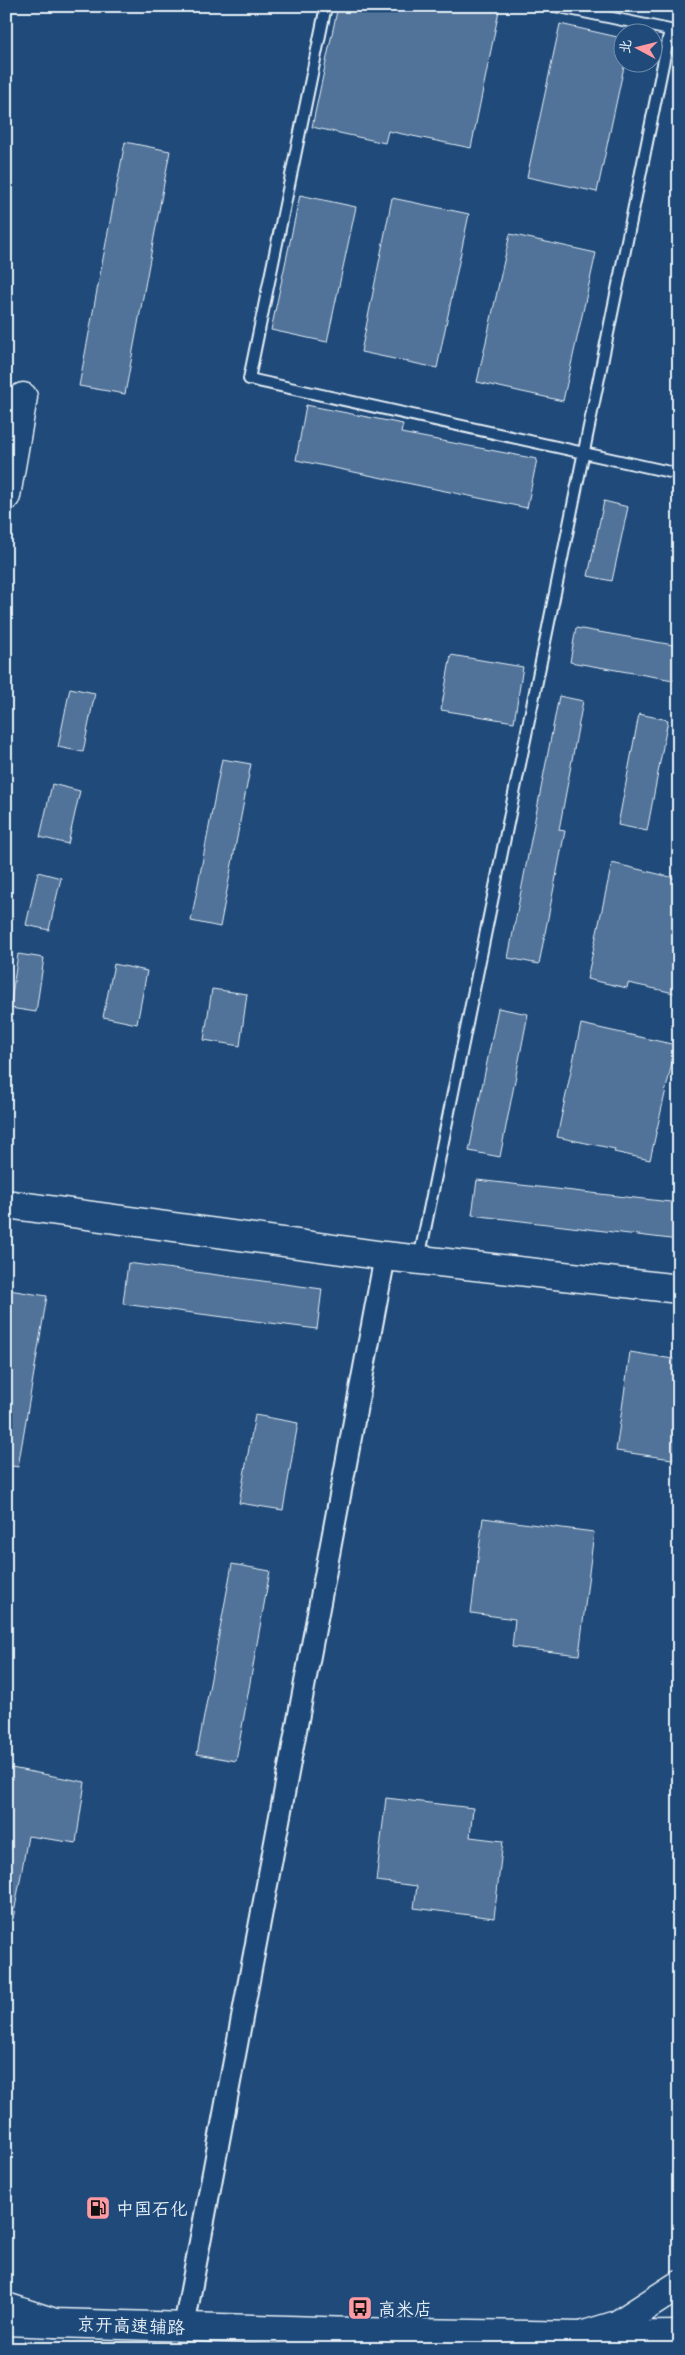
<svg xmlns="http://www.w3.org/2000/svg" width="685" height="2355" font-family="Mali,'LXGW WenKai TC',sans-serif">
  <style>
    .building { fill: #517399; stroke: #e8f1f8 }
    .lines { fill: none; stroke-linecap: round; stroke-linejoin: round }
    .lane-casing { stroke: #e8f1f8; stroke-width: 14 }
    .street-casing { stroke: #e8f1f8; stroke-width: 24 }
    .secondary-casing { stroke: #e8f1f8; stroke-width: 31 }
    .primary-casing { stroke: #e8f1f8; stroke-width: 31 }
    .highway-casing { stroke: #e8f1f8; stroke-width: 31 }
    .lane { stroke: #1f4a7a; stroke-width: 10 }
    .street { stroke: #1f4a7a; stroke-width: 20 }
    .secondary { stroke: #1f4a7a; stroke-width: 28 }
    .primary { stroke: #1f4a7a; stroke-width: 28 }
    .highway { stroke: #1f4a7a; stroke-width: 28 }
    .labels { text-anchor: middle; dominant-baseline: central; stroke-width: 4; stroke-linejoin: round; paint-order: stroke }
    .poi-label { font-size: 18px; fill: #e8f1f8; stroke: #1f4a7a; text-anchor: start }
    .street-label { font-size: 18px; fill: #e8f1f8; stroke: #1f4a7a }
  </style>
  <rect width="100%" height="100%" fill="#1f4a7a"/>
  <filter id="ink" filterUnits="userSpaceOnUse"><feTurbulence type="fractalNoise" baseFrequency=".02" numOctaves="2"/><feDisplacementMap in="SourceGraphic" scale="10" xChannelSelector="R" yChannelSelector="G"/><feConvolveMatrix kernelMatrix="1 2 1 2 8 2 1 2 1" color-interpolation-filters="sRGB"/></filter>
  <g filter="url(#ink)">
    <g class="building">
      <path d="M338 6H500L471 148 388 131 385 143 312 127Z"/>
      <path d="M560 24 622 38V62H625L597 192 527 177Z"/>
      <path d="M125 142 170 151 125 394 79 386Z"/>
      <path d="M300 195 356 207 327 342 271 330Z"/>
      <path d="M392 198 469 214 437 368 361 352Z"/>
      <path d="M510 234 596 253 563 401 477 382Z"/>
      <path d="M306 405 403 424 401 433 537 459 527 508 296 460Z"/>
      <path d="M604 501 628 507 612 581 588 576Z"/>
      <path d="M576 628 679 646V681L570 662Z"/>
      <path d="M451 655 523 667 514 722 441 710Z"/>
      <path d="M70 688 95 693 83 752 58 747Z"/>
      <path d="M559 696 583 701 559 830 565 831 539 964 508 958Z"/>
      <path d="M639 714 668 720 647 831 618 825Z"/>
      <path d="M222 759 251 764 220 927 191 921Z"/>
      <path d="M52 784 80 791 68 844 40 837Z"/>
      <path d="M612 863 679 879V994L628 983 627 988 587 979Z"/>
      <path d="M38 872 61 878 49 930 26 925Z"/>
      <path d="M18 954 44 958 36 1012 10 1008Z"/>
      <path d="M114 964 147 971 137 1024 103 1017Z"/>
      <path d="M212 989 247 994 240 1046 204 1040Z"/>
      <path d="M498 1008 528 1014 500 1157 469 1151Z"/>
      <path d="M581 1024 676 1045 650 1160 614 1152 615 1149 557 1137Z"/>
      <path d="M477 1180 679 1203V1240L472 1215Z"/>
      <path d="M128 1263 322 1289 317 1329 123 1304Z"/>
      <path d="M9 1290 47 1296 18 1467 6 1465V1303Z"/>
      <path d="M630 1352 679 1360V1460L616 1451Z"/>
      <path d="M255 1415 298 1423 283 1510 239 1503Z"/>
      <path d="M483 1518 594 1532 579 1655 512 1647 515 1619 471 1613Z"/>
      <path d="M232 1564 270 1571 236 1761 197 1754Z"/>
      <path d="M6 1767 85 1782 76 1843 28 1836 13 1919 6 1918Z"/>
      <path d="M386 1798 473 1808 470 1837 503 1841 494 1918 414 1908 417 1886 376 1881Z"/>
    </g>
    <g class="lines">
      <defs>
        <g id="lane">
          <path d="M326 6 249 379 679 474"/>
          <path d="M419 1259 670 30 555 6"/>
        </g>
        <path id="street" d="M184 2327 385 1256"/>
        <g id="secondary">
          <path d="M6 496 23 397"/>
          <path d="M6 1204 385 1256 679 1289"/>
          <path d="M6 2307 55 2323 353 2332 581 2336 679 2335"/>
        </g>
        <path id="primary" d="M581 2336 617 2325 679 2285"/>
        <path id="highway" d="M6 2321 55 2323"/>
      </defs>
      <use href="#lane" class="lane-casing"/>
      <use href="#street" class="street-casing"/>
      <use href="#secondary" class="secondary-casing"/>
      <use href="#primary" class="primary-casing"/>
      <use href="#highway" class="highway-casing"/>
      <use href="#lane" class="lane"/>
      <use href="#street" class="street"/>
      <use href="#secondary" class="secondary"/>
      <use href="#primary" class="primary"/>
      <use href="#highway" class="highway"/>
    </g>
  </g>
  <defs>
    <symbol id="fuel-square" viewBox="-11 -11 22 22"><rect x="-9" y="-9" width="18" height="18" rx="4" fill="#ff9aa2" stroke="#1f4a7a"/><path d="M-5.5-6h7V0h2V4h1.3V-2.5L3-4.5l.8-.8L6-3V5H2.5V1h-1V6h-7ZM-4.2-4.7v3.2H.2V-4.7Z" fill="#111"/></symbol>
    <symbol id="bus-square" viewBox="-11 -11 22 22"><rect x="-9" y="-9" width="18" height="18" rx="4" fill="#ff9aa2" stroke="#1f4a7a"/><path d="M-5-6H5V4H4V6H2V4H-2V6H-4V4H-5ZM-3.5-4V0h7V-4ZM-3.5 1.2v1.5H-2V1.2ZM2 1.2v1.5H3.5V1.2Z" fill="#111"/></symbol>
  </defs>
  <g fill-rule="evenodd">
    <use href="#fuel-square" x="84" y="2194" width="28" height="28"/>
    <use href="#bus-square" x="346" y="2294" width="28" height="28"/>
  </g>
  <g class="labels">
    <g class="poi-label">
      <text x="116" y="2208">中国石化</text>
      <text x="378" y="2308">高米店</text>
    </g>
    <g class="street-label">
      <text transform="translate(131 2325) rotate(2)">京开高速辅路</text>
    </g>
  </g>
  <rect width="685" height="2355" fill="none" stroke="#1f4a7a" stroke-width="25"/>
  <rect x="12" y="12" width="660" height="2330" fill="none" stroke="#e8f1f8" stroke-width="2" filter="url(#ink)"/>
  <g transform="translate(638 48) rotate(277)"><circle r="24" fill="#1f4a7a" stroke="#6f8dac"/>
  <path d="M0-4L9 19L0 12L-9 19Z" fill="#ff9aa2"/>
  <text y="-8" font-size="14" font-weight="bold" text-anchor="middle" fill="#e8f1f8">北</text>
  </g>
</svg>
